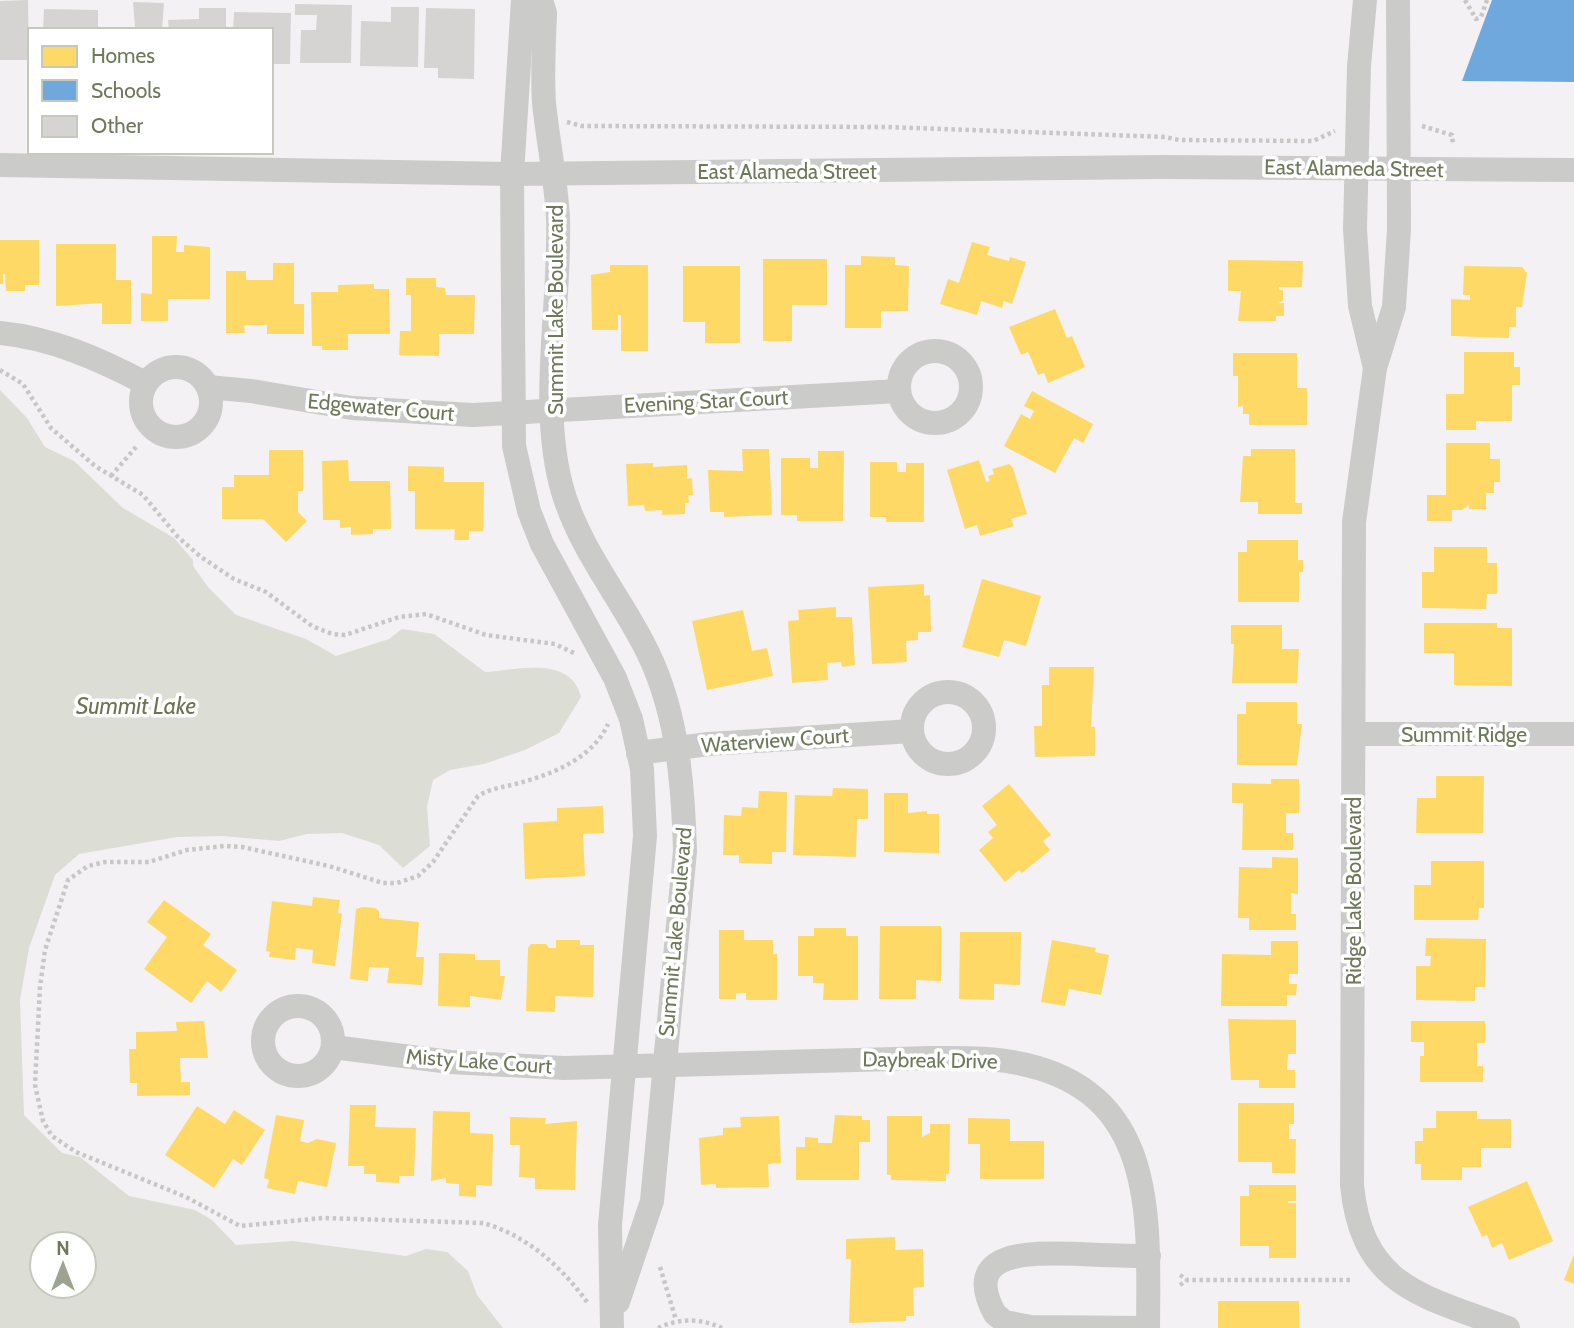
<svg xmlns="http://www.w3.org/2000/svg" width="1574" height="1328" font-family="Cabin,sans-serif">
  <style>
    .water { fill: #dcddd4; fill-rule: evenodd }
    .homes { fill: #ffd966 }
    .schools { fill: #6fa8dc }
    .building { fill: #d5d4d3 }
    .lines { fill: none; stroke-linecap: round; stroke-linejoin: round }
    .path { stroke: #c7c7c6; stroke-width: 4.5; stroke-dasharray: 3.5 3.5; stroke-linecap: butt }
    .minor { stroke: #cbccca; stroke-width: 24 }
    .labels { text-anchor: middle; dominant-baseline: central; stroke-width: 7; stroke-linejoin: round; paint-order: stroke }
    .street-label { font-size: 21px; fill: #6d7959; stroke: #fff }
    .water-label { font-size: 23px; font-style: italic; fill: #6d7453; stroke: #fff }
  </style>
  <rect width="100%" height="100%" fill="#f4f1f4"/>
  <path class="water" d="M0 390 27 418 45 447 74 461 123 508 174 538 193 560V566L208 587 236 615 306 639 336 656 389 639 402 629 434 634 485 672C517 670 571 655 581 697L559 733 525 750 484 764 450 770 433 780 427 807 430 846 403 868 379 845 342 833 307 834 279 841 222 836 177 837 79 854 55 875 29 948 20 1000 24 1115 62 1153 80 1157 129 1196 195 1210 212 1220 236 1245 293 1241 406 1256 426 1249 447 1252 468 1271 477 1295 503 1328H0ZM42 1244H84V1286H42Z"/>
  <g class="homes">
    <path d="M152 236H177L176 252H184V245L210 247V299H168V321H141V293L152 294Z"/>
    <path d="M0 240H39V285H25V291H6L5 274H3V284H0Z"/>
    <path d="M972 242 990 247 987 255 1009 261 1010 257 1026 262 1012 304 1004 301 1002 308 981 301 977 315 940 304 948 279 959 283Z"/>
    <path d="M56 244H116V280H131V324H102V303L56 306Z"/>
    <path d="M861 256 895 257V265L909 266 908 311H881V328H845V265H861Z"/>
    <path d="M763 259H827V305H792V341H763Z"/>
    <path d="M1228 260 1303 261 1302 287H1279V290H1283V301L1278 303H1284V316H1276V321H1238L1241 291H1228Z"/>
    <path d="M273 263H294V304H304V334H267V325H244L245 333H226V271H246V280H273Z"/>
    <path d="M610 265H648V351H621V315H618V330H592L591 275 610 272Z"/>
    <path d="M683 266H740V343H705V322H683Z"/>
    <path d="M1464 266 1522 267 1527 273 1522 307H1516V327H1509V338L1451 336V299L1470 300V295H1463Z"/>
    <path d="M406 278H436V287L445 288 446 295H475L474 334H439V356L399 355 400 331H411V295H406Z"/>
    <path d="M374 284V289H389L390 334H348V350H322V346H312L311 292H338V285Z"/>
    <path d="M1055 309 1067 338 1072 336 1085 367 1048 383 1044 373 1038 375 1028 352 1021 355 1009 327Z"/>
    <path d="M1464 352H1514V367H1520V385H1512V421H1476V430H1446V394H1464Z"/>
    <path d="M1233 353H1297V388H1307V425H1249V414H1243V406L1238 407V376H1233Z"/>
    <path d="M1032 391 1093 424 1083 443 1074 438 1055 473 1004 446 1021 414 1030 419 1034 411 1024 406Z"/>
    <path d="M1446 443H1490V459H1500V482H1494V493H1486V509H1469V505L1462 510H1452V521H1427V495H1446Z"/>
    <path d="M742 449H769L772 515 724 517V512H710L708 470 743 471Z"/>
    <path d="M1251 449H1295V503H1302V514H1258V502H1240L1243 456H1251Z"/>
    <path d="M269 450H303V491H298V512L307 521 286 542 263 519H222V487H234V475H269Z"/>
    <path d="M818 451H844L843 521H797V515H781V458H810V468H818Z"/>
    <path d="M348 460 349 481H390L391 529H373V534L351 535V527L340 528V520H323L322 461Z"/>
    <path d="M979 460 986 482 990 481 988 476 994 474 992 469 1009 464 1013 468 1027 514 1011 519 1014 526 980 536 977 525 965 529 947 470Z"/>
    <path d="M870 462H897V472H906V463H924V522H886V517H870Z"/>
    <path d="M653 463V467L687 465V479L692 478 693 495H688L689 503H685V514L662 515V510L645 511 644 505 628 506 626 464Z"/>
    <path d="M408 466 444 467V482H484L483 531H469V540H454L455 529H415V491H408Z"/>
    <path d="M1247 540H1298V560H1303V572H1299V602H1238V552H1247Z"/>
    <path d="M1434 547H1487V563H1497V594H1487L1486 609 1422 608V572H1434Z"/>
    <path d="M982 579 1041 596 1026 646 1004 640 999 657 962 647Z"/>
    <path d="M924 584V596L930 595 931 632H918V640L906 641 907 662 872 664 868 587Z"/>
    <path d="M836 607V617H852L855 665 842 667 841 662 827 663 828 680 792 683 788 621 799 620 798 610Z"/>
    <path d="M743 610 752 651 767 648 773 676 707 690 692 621Z"/>
    <path d="M1424 623H1497V628H1512V686L1454 685V653H1424Z"/>
    <path d="M1231 625H1282V649H1299L1297 683H1232L1234 644H1231Z"/>
    <path d="M1049 667H1094L1091 727H1095V756L1035 757 1034 726H1042V685H1049Z"/>
    <path d="M1246 702H1297V724H1302L1297 765H1237V714H1246Z"/>
    <path d="M1436 776H1484L1483 833H1416L1417 798H1436Z"/>
    <path d="M1271 779H1299V813H1286V833H1293V850H1242L1243 803H1232V783L1271 784Z"/>
    <path d="M1009 784 1051 835 1043 841 1050 850 1022 873 1019 870 1005 882 979 850 993 838 988 832 997 825 982 806Z"/>
    <path d="M833 788 868 789V819H857L856 857 793 855 795 795 832 796Z"/>
    <path d="M759 791 787 792 786 852H772V864L739 863V855H723L724 815 741 816 742 807 758 808Z"/>
    <path d="M884 793H908V813L927 811V814H939V853L884 852Z"/>
    <path d="M603 806 604 833 583 834 585 876 525 879 523 823 557 821V808Z"/>
    <path d="M1272 857 1298 858V894L1291 893V914H1296V930H1249V918H1238L1239 867 1272 868Z"/>
    <path d="M1431 861H1484V908H1479L1478 920H1414V885H1431Z"/>
    <path d="M313 897 340 900 338 913 342 914 335 966 312 963 313 950 296 948 295 960 269 957 270 952 266 951 272 901 312 906Z"/>
    <path d="M164 900 211 934 203 945 237 970 221 992 207 981 191 1003 144 969 167 937 147 922Z"/>
    <path d="M363 907 375 908 379 911V918L419 922 416 957H424L422 985 387 983 389 968 369 967 368 981 350 979 356 909Z"/>
    <path d="M880 926H941V981L916 980V999H879Z"/>
    <path d="M814 928H846V936H858V1000H823L824 983H813V976H798V936H814Z"/>
    <path d="M719 930H744V940H773V954H777V1000H746V993H736V999H719Z"/>
    <path d="M960 932H1021L1020 985 994 984V1000L959 999Z"/>
    <path d="M1426 938 1486 939 1485 987H1475V1001L1416 1000V966H1430L1431 956H1425Z"/>
    <path d="M556 940H580V945H594L593 997 555 996V1012L526 1011 528 948 531 944H546L549 948H556Z"/>
    <path d="M1052 940 1096 948 1095 952 1109 955 1101 995 1069 989 1065 1006 1041 1002Z"/>
    <path d="M1271 941H1298V974H1289V984H1297L1296 995H1287V1006H1221L1222 954 1271 955Z"/>
    <path d="M439 953 475 954V960H500V976H505L501 1000 470 996V1007L438 1006Z"/>
    <path d="M1228 1019 1296 1020V1054H1288L1287 1070H1295V1088H1259V1080H1231Z"/>
    <path d="M204 1021 208 1058H180L181 1082H190V1095L137 1096V1083H130L129 1049H136V1032L177 1031 176 1022Z"/>
    <path d="M1411 1021H1485V1043H1477V1066H1483V1082H1420V1056H1424V1042H1411Z"/>
    <path d="M1238 1103H1294V1124H1289V1139H1296L1295 1173H1272V1162H1238Z"/>
    <path d="M350 1105H376L375 1127 416 1128 414 1176H399V1183L376 1182V1174H364V1166H348Z"/>
    <path d="M197 1106 225 1124 234 1110 265 1130 242 1165 233 1159 214 1188 165 1155Z"/>
    <path d="M433 1111 470 1112V1133L493 1134 492 1186 476 1185V1197L459 1196V1184L446 1183V1178L431 1181Z"/>
    <path d="M1436 1111H1477V1119H1511V1148H1481V1167H1462V1180H1421V1164H1415V1141H1423V1128H1436Z"/>
    <path d="M276 1115 304 1120 300 1141 308 1143 317 1139 336 1143 327 1187 298 1181 295 1194 267 1188 269 1180 264 1178Z"/>
    <path d="M835 1115 862 1116V1120H870V1142H859V1180H796V1147H805V1137L818 1138V1143H832Z"/>
    <path d="M779 1116 781 1163 768 1164 769 1187 716 1188V1184L701 1185 699 1138 723 1135V1128L741 1127 740 1117Z"/>
    <path d="M887 1116H922V1137L930 1133V1124H950L949 1174H946V1181L891 1180V1175H887Z"/>
    <path d="M510 1117 546 1118 545 1124 577 1121 575 1190 535 1189V1178L519 1177 520 1145H510Z"/>
    <path d="M968 1118 1010 1119V1141H1044V1179H980V1144H968Z"/>
    <path d="M1527 1181 1553 1241 1509 1260 1502 1243 1492 1248 1487 1235 1482 1237 1468 1207Z"/>
    <path d="M1249 1185H1296V1201H1288V1203H1296V1258H1269V1246H1240V1196H1249Z"/>
    <path d="M895 1237V1250L923 1249 924 1287 913 1288 914 1316H906V1321L849 1323 851 1259H846V1239Z"/>
    <path d="M1574 1254V1284L1564 1280Z"/>
    <rect x="1218" y="1301" width="81" height="27"/>
  </g>
  <path class="schools" d="M1492 0H1574V82L1462 81Z"/>
  <g class="building">
    <path d="M28 0 29 60H0V1Z"/>
    <path d="M133 2 164 3 162 30H105V27H135Z"/>
    <path d="M295 4 352 5 351 63H300L301 30H316L317 15H295Z"/>
    <path d="M391 7H419L418 67 360 66 361 21 391 22Z"/>
    <path d="M199 8H226V30H169L168 20 199 19Z"/>
    <path d="M426 8 475 9 474 79 438 78V68H424Z"/>
    <path d="M44 9 98 10V30H43Z"/>
    <path d="M234 12 291 13 290 64H271V30H233Z"/>
  </g>
  <g class="lines">
    <g class="path">
      <path d="M1465 0 1476 19 1481 17 1487 0"/>
      <path d="M567 122 582 126 886 127 1165 137 1179 140 1313 141 1335 131"/>
      <path d="M1422 126 1452 135 1453 144"/>
      <path d="M0 370 23 384 51 428 95 466 143 495 178 537 201 557 234 579 266 592 312 626 332 634 345 635 399 617 426 614 486 635 555 644 574 653"/>
      <path d="M111 476 136 447"/>
      <path d="M660 1267 676 1320"/>
      <path d="M1180 1275 1187 1280H1351"/>
      <path d="M1180 1285 1187 1280"/>
      <path d="M587 1302C561 1266 526 1235 483 1223L323 1218 240 1226 186 1197 76 1152 52 1136 43 1121 35 1085 40 987 45 950 68 880 88 866 105 862H149L187 850 224 846 242 847 329 866 383 883H397L418 876 433 862 478 796C491 788 505 787 519 783 553 774 593 758 608 724"/>
      <path d="M658 1328C679 1318 700 1318 722 1328"/>
    </g>
    <g class="minor">
      <path d="M523 0 512 174 514 446 529 511 542 544 615 678 631 719 642 769 645 836 610 1225 612 1328"/>
      <path d="M541 0 545 13C544 43 542 73 544 103 548 141 556 180 558 218 561 305 538 407 563 492 580 548 615 590 642 641 677 705 683 780 685 851L652 1201 618 1302"/>
      <path d="M1365 0 1359 66 1355 229 1360 306 1375 368 1394 307 1399 229 1398 0"/>
      <path d="M0 165 512 174 1160 167 1574 170"/>
      <path d="M0 333C52 338 99 359 145 383"/>
      <circle cx="935" cy="387" r="36"/>
      <circle cx="176" cy="402" r="35"/>
      <path d="M1375 368 1354 522 1352 1185C1362 1289 1425 1296 1508 1328"/>
      <path d="M208 387 251 391 352 408 473 415 899 391"/>
      <circle cx="948" cy="728" r="36"/>
      <path d="M1354 734H1574"/>
      <path d="M638 753 709 744 912 731"/>
      <circle cx="298" cy="1041" r="35"/>
      <path d="M333 1047 450 1062 564 1068 932 1058C956 1058 982 1057 1006 1061 1157 1083 1149 1210 1148 1328"/>
      <path d="M1148 1328 1031 1327 1005 1322 995 1314C958 1247 1039 1253 1079 1254 1102 1255 1126 1256 1149 1256"/>
    </g>
  </g>
  <g class="labels">
    <g class="street-label">
      <text transform="translate(1354 168) rotate(1)">East Alameda Street</text>
      <text x="787" y="171">East Alameda Street</text>
      <text transform="translate(555 310) rotate(-90)">Summit Lake Boulevard</text>
      <text transform="translate(706 401) rotate(-3)">Evening Star Court</text>
      <text transform="translate(381 407) rotate(5)">Edgewater Court</text>
      <text x="1464" y="734">Summit Ridge</text>
      <text transform="translate(775 740) rotate(-4)">Waterview Court</text>
      <text transform="translate(1353 891) rotate(-90)">Ridge Lake Boulevard</text>
      <text transform="translate(675 932) rotate(-85)">Summit Lake Boulevard</text>
      <text transform="translate(930 1060) rotate(1)">Daybreak Drive</text>
      <text transform="translate(479 1061) rotate(4)">Misty Lake Court</text>
    </g>
    <g class="water-label">
      <text x="136" y="706">Summit Lake</text>
    </g>
  </g>
  <rect x="28" y="28" width="245" height="126" fill="#ffffff" stroke="#c5c9bd" stroke-width="2"/>
  <rect x="42" y="46" width="35" height="21" fill="#ffd966" stroke="#c5c9bd" stroke-width="2"/>
  <text x="91" y="63" font-size="21" fill="#6d7959">Homes</text>
  <rect x="42" y="80" width="35" height="21" fill="#6fa8dc" stroke="#c5c9bd" stroke-width="2"/>
  <text x="91" y="98" font-size="21" fill="#6d7959">Schools</text>
  <rect x="42" y="116" width="35" height="21" fill="#d5d4d3" stroke="#c5c9bd" stroke-width="2"/>
  <text x="91" y="133" font-size="21" fill="#6d7959">Other</text>
  <g transform="translate(63 1265)"><circle r="33" fill="#ffffff" stroke="#c5c9bd" stroke-width="2"/>
  <path d="M0-5L12 26L0 18L-12 26Z" fill="#9ca38f"/>
  <text y="-10" font-size="19" font-weight="bold" text-anchor="middle" fill="#6d7959">N</text>
  </g>
</svg>
